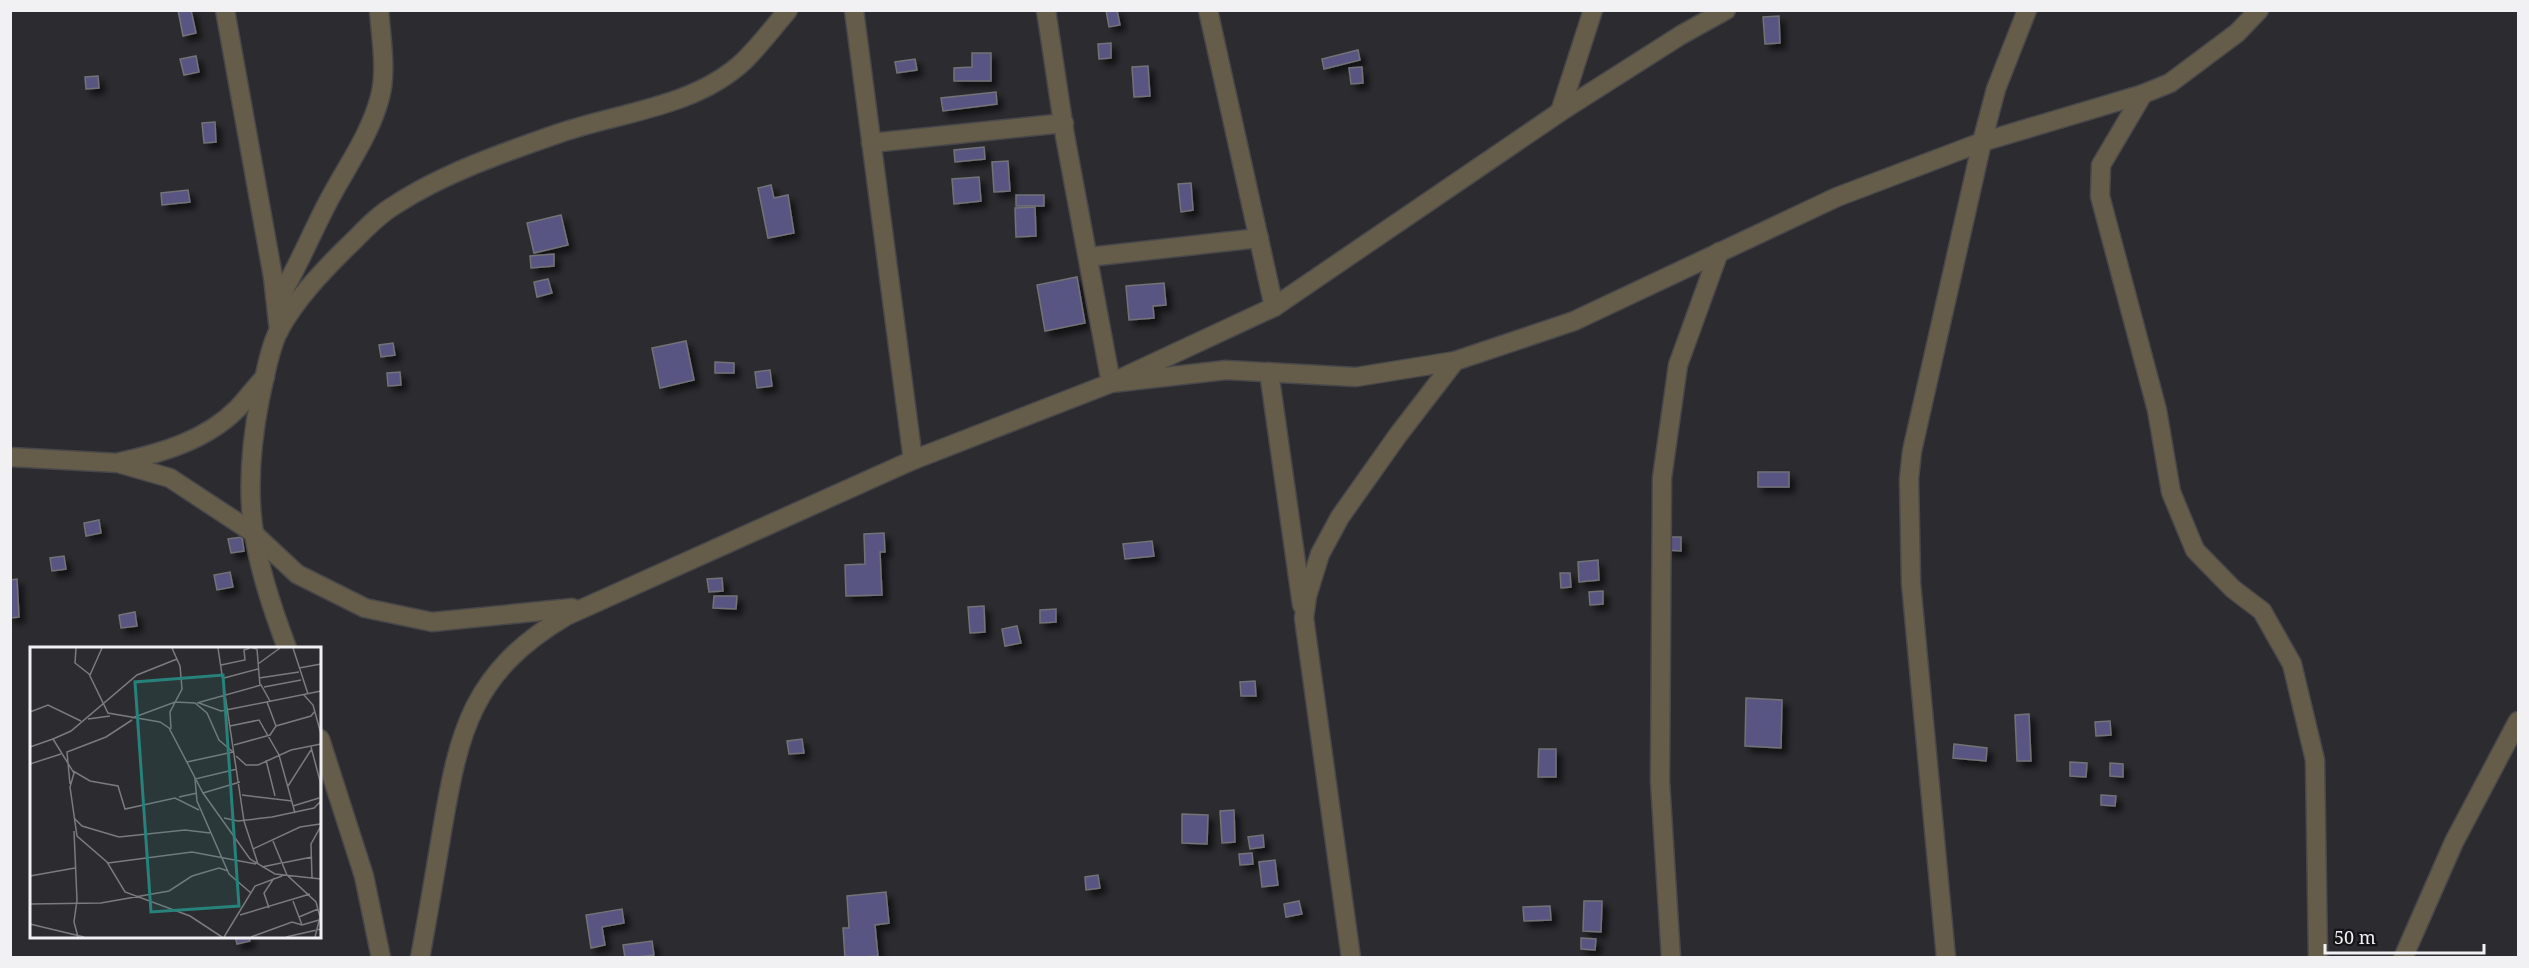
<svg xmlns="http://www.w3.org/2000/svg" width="2529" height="968" font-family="'Noto Serif',serif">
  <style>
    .building { fill: #585582; stroke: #727277; stroke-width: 1.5; filter: url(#shadow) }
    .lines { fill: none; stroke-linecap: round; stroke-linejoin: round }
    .street-casing { stroke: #48484b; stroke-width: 21 }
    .street { stroke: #655c49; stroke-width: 18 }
    .inset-road { fill: none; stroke: #7b7b7e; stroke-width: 1.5 }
    .view { fill: #26827b; fill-opacity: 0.15; stroke: #26827b; stroke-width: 3 }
    .inset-edge { fill: none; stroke: #f1f1f4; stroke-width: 3 }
  </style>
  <defs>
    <filter id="shadow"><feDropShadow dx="5.5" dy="5.5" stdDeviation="3" flood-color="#0009"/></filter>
  </defs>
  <rect width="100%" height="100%" fill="#2c2c30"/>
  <g class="building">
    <path d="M178 10H191L196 33 183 36Z"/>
    <path d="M1106 10H1117L1120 25 1109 27Z"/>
    <path d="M1779 16 1780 43 1765 44 1763 17Z"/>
    <path d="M1111 43V58L1099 59 1098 44Z"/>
    <path d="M1358 50 1360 60 1324 69 1322 59Z"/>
    <path d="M972 53H991V81H954V68L972 67Z"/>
    <path d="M196 56 199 72 184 75 180 59Z"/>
    <path d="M915 59 917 70 897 73 895 62Z"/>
    <path d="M1148 66 1150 96 1134 97 1132 67Z"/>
    <path d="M1362 67 1363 83 1351 84 1349 68Z"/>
    <path d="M98 76 99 88 86 89 85 77Z"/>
    <path d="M996 92 997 104 943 111 941 98Z"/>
    <path d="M215 122 216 142 204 143 202 123Z"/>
    <path d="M984 147 985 159 955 162 954 150Z"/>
    <path d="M1008 161 1010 191 994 192 992 162Z"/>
    <path d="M979 177 981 201 954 204 952 179Z"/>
    <path d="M1191 183 1193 210 1181 212 1178 184Z"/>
    <path d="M771 185 774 198 788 195 794 233 768 238 758 188Z"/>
    <path d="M188 190 190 202 162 205 161 193Z"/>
    <rect x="1016" y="195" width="28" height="11"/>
    <path d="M1035 207 1036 236 1016 237 1015 208Z"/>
    <path d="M561 215 568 245 534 253 527 223Z"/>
    <path d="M554 254V266L531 268 530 256Z"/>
    <path d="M1077 277 1085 323 1045 331 1037 285Z"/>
    <path d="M548 279 552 293 537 297 534 282Z"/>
    <path d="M1164 283 1166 305 1153 306 1154 318 1129 320 1126 286Z"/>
    <path d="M686 341 694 380 660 388 652 348Z"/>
    <path d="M393 343 395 355 381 357 379 345Z"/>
    <path d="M715 362 734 363V373H715Z"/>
    <path d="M770 370 772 386 757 388 755 372Z"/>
    <path d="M400 372 401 385 388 386 387 373Z"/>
    <rect x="1758" y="472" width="31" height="15"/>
    <path d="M99 520 101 533 86 536 84 523Z"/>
    <path d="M884 533 885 552H880L882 595 846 596 845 565 865 564 864 534Z"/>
    <path d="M242 537 244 551 231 553 228 539Z"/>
    <path d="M1666 537H1681V551L1666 550Z"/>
    <path d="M1152 541 1154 556 1125 559 1123 544Z"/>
    <path d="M64 556 66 569 52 571 50 558Z"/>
    <path d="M1598 560 1599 580 1579 582 1578 562Z"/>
    <path d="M230 572 233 587 217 590 214 575Z"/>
    <path d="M1560 573H1570L1571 587 1561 588Z"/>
    <path d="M722 578 723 591 709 592 707 579Z"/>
    <path d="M17 579 19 617 10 618V580Z"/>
    <path d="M1603 591V604L1590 605 1589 592Z"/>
    <path d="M714 596H737L736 609 713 608Z"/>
    <path d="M984 606 985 632 970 633 968 607Z"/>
    <path d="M1056 609V622L1040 623V610Z"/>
    <path d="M135 612 137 626 121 628 119 615Z"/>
    <path d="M1017 626 1021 643 1005 646 1002 629Z"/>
    <path d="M1255 681 1256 696H1241L1240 682Z"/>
    <path d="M1746 698 1782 700 1781 748 1745 746Z"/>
    <path d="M2029 714 2031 761H2017L2015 715Z"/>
    <path d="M2110 721 2111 735 2096 736 2095 722Z"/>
    <path d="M802 739 804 753 789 754 787 741Z"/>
    <path d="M1954 744 1987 748 1986 761 1953 758Z"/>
    <path d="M1539 749H1556V777H1538Z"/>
    <path d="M2070 762 2087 763 2086 777 2070 776Z"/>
    <path d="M2110 763 2123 764V777L2110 776Z"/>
    <path d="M2101 795 2116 796 2115 806 2101 805Z"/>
    <path d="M1234 810 1235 842 1222 843 1220 811Z"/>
    <path d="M1182 814 1208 815 1207 844 1182 843Z"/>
    <path d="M1263 835 1264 847 1250 849 1248 837Z"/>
    <path d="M1252 853 1253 864 1240 865 1239 854Z"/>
    <path d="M1275 860 1278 885 1262 887 1259 862Z"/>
    <path d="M1098 875 1100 888 1086 890 1085 877Z"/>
    <path d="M886 892 889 923 875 925 878 956 845 958 843 928H849L847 896Z"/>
    <path d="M1299 901 1302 914 1286 917 1284 904Z"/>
    <path d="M1584 901H1602L1601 932 1583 931Z"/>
    <path d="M1550 906 1551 920 1524 921 1523 907Z"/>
    <path d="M622 909 624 923 602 927 605 945 591 948 586 915Z"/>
    <path d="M235 936H249L250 941 237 944Z"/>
    <path d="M1581 938 1596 939 1595 950 1581 949Z"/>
    <path d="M652 941 654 955 625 958 623 945Z"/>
  </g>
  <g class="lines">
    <defs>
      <g id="street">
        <path d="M225 10 273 277 279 331"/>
        <path d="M854 10 913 460"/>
        <path d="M1046 10 1065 136 1111 383 1226 370 1356 377 1455 361 1574 321 1837 197 1982 142 2143 94 2170 83 2237 33 2259 10"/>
        <path d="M1208 10 1274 307"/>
        <path d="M2143 94 2101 165 2100 196 2157 410 2171 492 2195 550 2233 589 2262 611 2292 664 2315 760 2318 958"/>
        <path d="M1560 112 1593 10"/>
        <path d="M871 143 1064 123"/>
        <path d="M1089 257 1259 238"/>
        <path d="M277 302C297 269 311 234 329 200 347 166 370 135 380 97 387 71 381 37 379 10"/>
        <path d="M1269 372 1302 605"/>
        <path d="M10 457 118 463 170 478 252 532 297 574 365 608 432 622 572 608"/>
        <path d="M120 462C162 453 206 440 237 409 247 399 255 387 265 377"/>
        <path d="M287 648C252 554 240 499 260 398 265 377 269 349 279 330 296 299 321 273 345 249 361 234 376 216 395 205 444 173 505 152 560 133 621 112 695 107 744 61 760 45 774 27 788 10"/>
        <path d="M320 739 364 876 381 958"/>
        <path d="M420 958C428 915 435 873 442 831 459 730 472 672 566 616L913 460 1111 383 1274 307 1560 112 1681 35 1726 10"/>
        <path d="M1351 958 1304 618 1307 596 1320 554 1340 517 1398 435 1455 361"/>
        <path d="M1671 958 1660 781 1662 478 1678 365 1719 252"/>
        <path d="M1946 958 1911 583 1909 479 1912 451 1982 142 1996 89 2027 10"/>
        <path d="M2403 958 2454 842 2518 721"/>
      </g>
    </defs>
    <use href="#street" class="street-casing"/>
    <use href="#street" class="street"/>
  </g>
  <g transform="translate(30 647)">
    <rect width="291" height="291" fill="#2c2c30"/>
    <path class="inset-road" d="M46 1 45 16 59 27 78 66 130 75 139 81 173 146 220 212 245 227 291 232M188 1 214 174 228 217M222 1 227 2 230 39M263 1 278 47M228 17 250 1M191 18 215 13 214 3 220 1M269 21 291 17M60 28 72 1M194 31 228 22M229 31 269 25M234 40 271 33M274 48 283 58 291 87M237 55 246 79M167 56 231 38 240 54M169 56 191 64 291 44M0 65 18 58 51 74M102 71 145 55 165 56 177 66 189 93 203 105M58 72 80 69M200 79 229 73 249 108 265 166M141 82 140 65 152 42 150 19 142 1M23 92 41 84 107 28 147 12M204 98 240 88 246 79 281 69 285 64M0 100 23 92 44 126 40 140 47 189 77 215 95 245 160 269 192 290M281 100 290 134 291 179M206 109 216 118H228L261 103 291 97M236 113 245 149M157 115 203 105M0 117 31 107M207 122 165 132 167 154 199 227 221 246M43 124 60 134 88 139 95 162 145 151 169 163M40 137 37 105 76 90 102 73M258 139 281 103M173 146 210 135M212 148 262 154M149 150 167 146M263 159 289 151M44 171 52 179 89 190 155 183 180 186M194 171 208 174 242 170 284 161 291 154M44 184 47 253 44 275 48 290M243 194 257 228 286 255 290 270 285 290M223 202 270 180 290 177M78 216 162 205 226 217M252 216 282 210M232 220 251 216M0 229 45 221M282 231 281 197 291 179M263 254 272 278M0 257 71 256 139 244 162 229 189 221 198 224M239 261 234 246 244 231M210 268 280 247M269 270 288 262M0 277 54 290M194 290 225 239 252 229M221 290 262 275 272 278 289 273M256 290 291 282"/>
    <path class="view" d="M193 28 209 259 121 265 105 35Z"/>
    <rect width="291" height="291" class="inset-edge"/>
  </g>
  <rect width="2529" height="968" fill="none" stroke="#f1f1f4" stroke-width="24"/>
  <path d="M2325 944v9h159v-9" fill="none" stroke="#f1f1f4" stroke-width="3"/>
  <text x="2334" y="944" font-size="18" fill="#f1f1f4" stroke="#151517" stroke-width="4.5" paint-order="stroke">50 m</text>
</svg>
